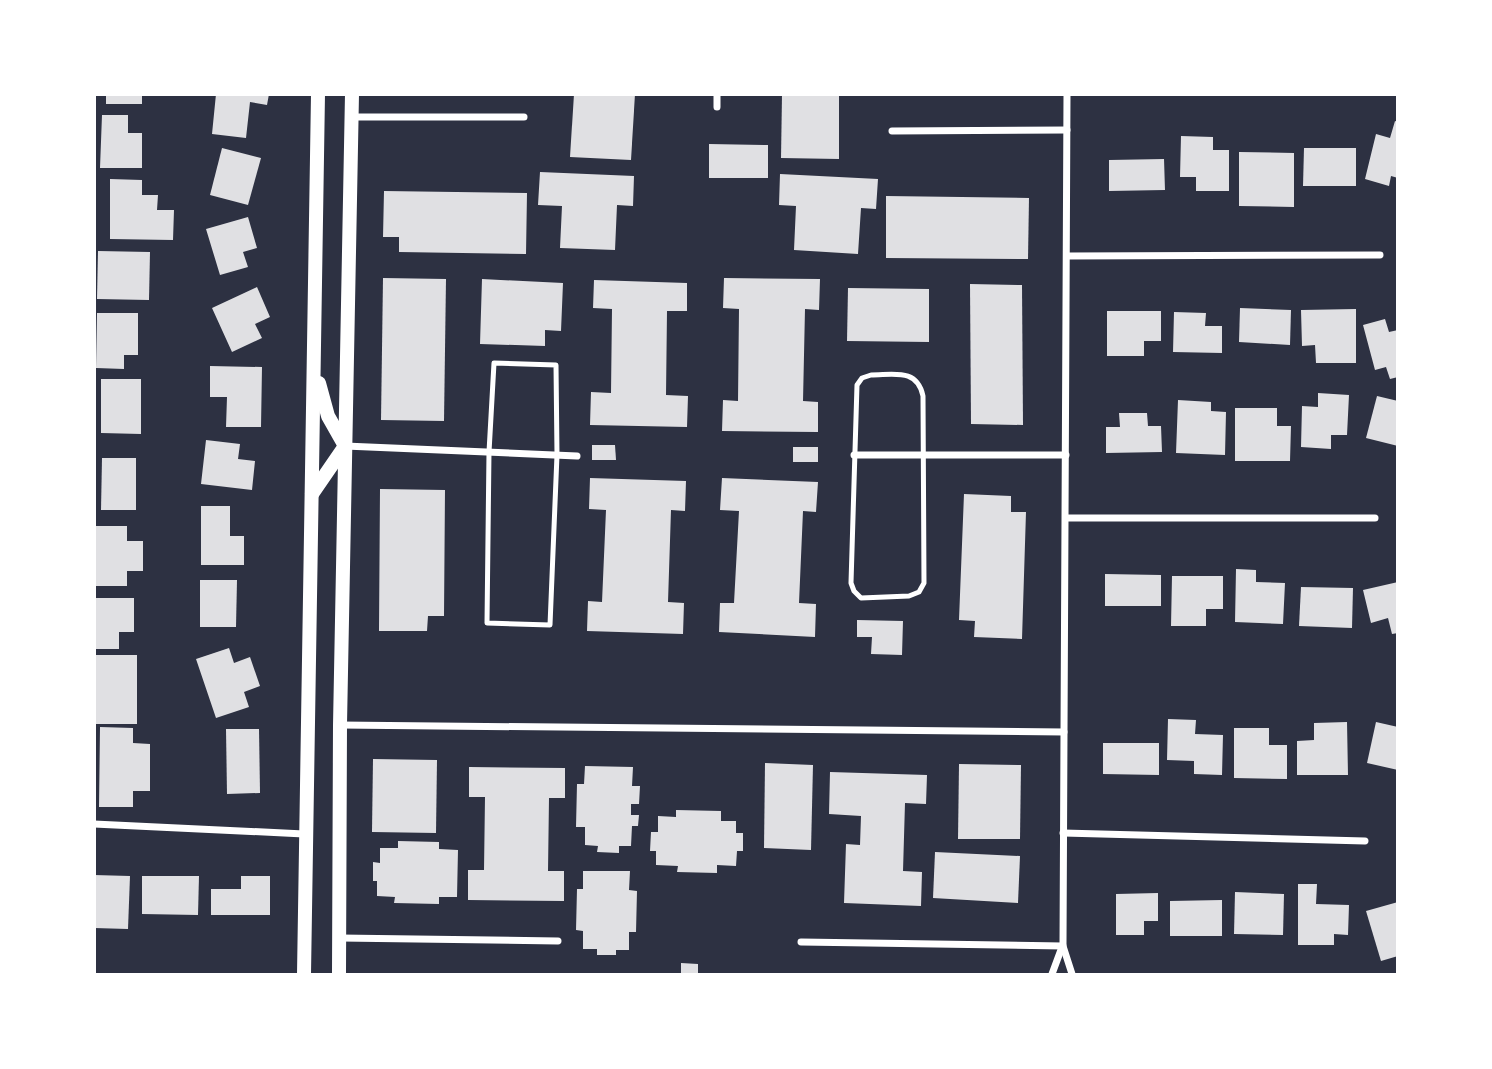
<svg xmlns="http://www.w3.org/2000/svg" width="1492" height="1069" font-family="Ubuntu,sans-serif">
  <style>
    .building { fill: #e0e0e3 }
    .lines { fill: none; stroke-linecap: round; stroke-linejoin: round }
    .service { stroke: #fff; stroke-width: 5 }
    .minor { stroke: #fff; stroke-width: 7 }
    .secondary { stroke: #fff; stroke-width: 14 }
  </style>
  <rect width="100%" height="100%" fill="#2d3142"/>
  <g class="building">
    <rect x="106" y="94" width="36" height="10"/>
    <path d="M216 94H269L267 105 250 102 246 138 212 134Z"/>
    <path d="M574 94H635L631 160 570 157Z"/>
    <path d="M782 94H839V159L781 158Z"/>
    <path d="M102 115H128V133H142V168H100Z"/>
    <path d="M1395 121 1398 122V178L1391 176 1389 186 1365 179 1376 134 1390 138Z"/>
    <path d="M1181 136 1213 137V150H1229V191H1196V177H1180Z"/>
    <path d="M709 144 768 145V178H709Z"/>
    <path d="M222 148 261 158 248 205 210 195Z"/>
    <path d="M1304 148H1356V186H1303Z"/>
    <path d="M1239 152 1294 153V207L1239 206Z"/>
    <path d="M1164 159 1165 190 1109 191V160Z"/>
    <path d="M540 172 634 176 633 206 617 205 615 250 560 248 562 206 538 205Z"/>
    <path d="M780 174 878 179 876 209 861 208 858 254 794 250 796 206 779 205Z"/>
    <path d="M110 179 142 180V195H158L157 210H174L173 240 110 239Z"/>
    <path d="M384 191 527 193 526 254 399 252V237H383Z"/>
    <path d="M886 196 1029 198 1028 259 886 258Z"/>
    <path d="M248 217 257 248 243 252 248 267 220 275 206 229Z"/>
    <path d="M98 251 150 252 149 300 97 299Z"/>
    <path d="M383 278 446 279 444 421 381 420Z"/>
    <path d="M724 278 820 279 819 310 805 309 803 401 818 402V432L722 431 723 400 738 401 739 309 723 308Z"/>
    <path d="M482 279 563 283 561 331 545 330V346L480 344Z"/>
    <path d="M594 280 687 283V311H667L666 395 688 396 687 427 590 425 591 392 611 393 612 309 593 308Z"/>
    <path d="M970 284 1022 285 1023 425 971 424Z"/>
    <path d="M257 287 270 317 255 324 262 338 232 352 212 308Z"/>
    <path d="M848 288 929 289V342L847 341Z"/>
    <path d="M1240 308 1291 310 1290 345 1239 342Z"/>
    <path d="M1356 309V363H1316L1315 345 1302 346 1301 310Z"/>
    <path d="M1107 311H1161V341H1144V356H1107Z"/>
    <path d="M1174 312 1206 313 1205 326H1222V353L1173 352Z"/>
    <path d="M97 313H138V355H124V369L96 368Z"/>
    <path d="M1385 319 1389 332 1398 330V377L1390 379 1386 367 1375 370 1363 325Z"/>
    <path d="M210 366 262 367 261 427H226L227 397H210Z"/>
    <path d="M101 379H141V434L101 433Z"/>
    <path d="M1318 393 1349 395 1347 435H1331V449L1301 447 1302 406 1318 407Z"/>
    <path d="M1377 396 1398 401V446L1366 438Z"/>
    <path d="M1178 400 1211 402V411L1226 412 1225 455 1176 453Z"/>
    <path d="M1235 408H1277V426H1291L1290 461H1235Z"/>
    <path d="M1119 413H1147L1148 426H1161L1162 452 1106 453V427H1120Z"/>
    <path d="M206 440 240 444 238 459 255 461 252 490 201 484Z"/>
    <path d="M592 445H615L616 460H592Z"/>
    <rect x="793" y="447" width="25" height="15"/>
    <path d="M102 458H136V510H101Z"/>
    <path d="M590 478 686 481 685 511 671 510 668 602 684 603 683 634 587 631 588 601 602 602 606 510 589 509Z"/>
    <path d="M722 478 818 482 816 512 803 511 799 603 816 604 815 637 719 632 720 603H734L739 511 720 510Z"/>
    <path d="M380 489 445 490 444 616H428L427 631H379Z"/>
    <path d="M964 494 1011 496V512H1026L1022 639 974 637 975 621 959 620Z"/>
    <path d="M201 506H230V536H244V565H201Z"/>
    <path d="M96 526H127V541H143V571H127V586H95Z"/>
    <path d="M1236 569 1256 570V582L1285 583 1283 624 1235 622Z"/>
    <path d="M1105 574 1161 575V606H1105Z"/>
    <path d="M1172 576H1223V609H1206V626H1171Z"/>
    <path d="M200 580H237L236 627H200Z"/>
    <path d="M1398 582V633L1392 634 1388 618 1371 623 1363 590Z"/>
    <path d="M1301 587 1353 588 1352 628 1299 626Z"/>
    <path d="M94 598H134V632H119V649H94Z"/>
    <path d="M857 620 903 621 902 655 871 654 872 637H857Z"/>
    <path d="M229 648 234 663 250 657 260 686 244 692 249 707 216 718 196 659Z"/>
    <rect x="94" y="655" width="43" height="69"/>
    <path d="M1168 719 1196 720 1195 734 1223 735 1222 775 1194 774V761L1167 760Z"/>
    <path d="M1347 722 1348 775H1297V741L1314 740V723Z"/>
    <path d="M1376 722 1398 727V770L1367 763Z"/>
    <path d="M100 727 133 728V743L150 744V791H133V807H99Z"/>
    <path d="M1234 728H1269V745H1287V779L1234 778Z"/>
    <path d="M226 729H259L260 793 227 794Z"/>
    <path d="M1103 743H1159V775L1103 774Z"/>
    <path d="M373 759 437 760 436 833 372 832Z"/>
    <path d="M765 763 813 765 811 850 764 848Z"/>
    <path d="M959 764 1021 765 1020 839H958Z"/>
    <path d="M585 766 633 767 632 786H640L639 804H631V815H639L638 826H632L631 846H619V853L597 852 598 846 585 845V827H576L577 784H584Z"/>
    <path d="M469 767 565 768V798H549L548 871H564V901L468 900V870H484L485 797H469Z"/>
    <path d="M830 772 927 775 926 804 905 803 903 871 922 872 921 906 844 903 846 844 860 845 861 816 829 814Z"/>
    <path d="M676 810 721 811V821H736V833H743V851H737L736 866 717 865V873L677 872 678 866 656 865V851H650L651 832H658V816L676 817Z"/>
    <path d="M398 841 439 842V849L458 850 457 897H439V904L394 903 395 897 377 896V881H373V862L380 863V848H398Z"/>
    <path d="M935 852 1020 856 1018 903 933 898Z"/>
    <path d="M583 871H630L629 890 637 891 636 932H629V950H616V955H597V949H583V931L576 930 577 889H583Z"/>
    <path d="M94 875 130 876 128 929 94 928Z"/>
    <path d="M142 876H199L198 915 142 914Z"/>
    <path d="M241 876H270V915H211V889H241Z"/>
    <path d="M1298 884H1317L1316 904 1349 905 1348 935 1334 934V945H1298Z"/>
    <path d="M1235 892 1284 894 1283 935 1234 934Z"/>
    <path d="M1158 893V921H1144V935H1116V894Z"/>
    <path d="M1222 900V936H1170V901Z"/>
    <path d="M1398 902V956L1381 961 1366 911Z"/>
    <path d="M681 963 698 964V974H681Z"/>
  </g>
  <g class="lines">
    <g class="service">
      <path d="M494 363 556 365 557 455 550 625 487 623 489 452Z"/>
      <path d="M871 375C894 375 917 368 923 396L924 583 919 592 909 596 861 598 854 591 851 583 857 385 862 378Z"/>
    </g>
    <g class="minor">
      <path d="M1067 94 1063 946 1072 974"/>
      <path d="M717 107V94"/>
      <path d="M352 117H524"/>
      <path d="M892 131 1067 130"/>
      <path d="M1067 256 1380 255"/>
      <path d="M345 446 577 456"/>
      <path d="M854 455H1066"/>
      <path d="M1066 518H1375"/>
      <path d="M340 725 1064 732"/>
      <path d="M94 824 304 834"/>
      <path d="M1063 833 1365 841"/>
      <path d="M340 938 558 941"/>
      <path d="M801 942 1063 946"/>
      <path d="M1052 974 1062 947"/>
    </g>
    <g class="secondary">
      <path d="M312 494 345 446 328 416 319 383"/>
      <path d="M304 974 318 94"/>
      <path d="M339 974 340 725 352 94"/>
    </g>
  </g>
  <rect width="1492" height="1069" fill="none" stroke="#ffffff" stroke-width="192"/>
</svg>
